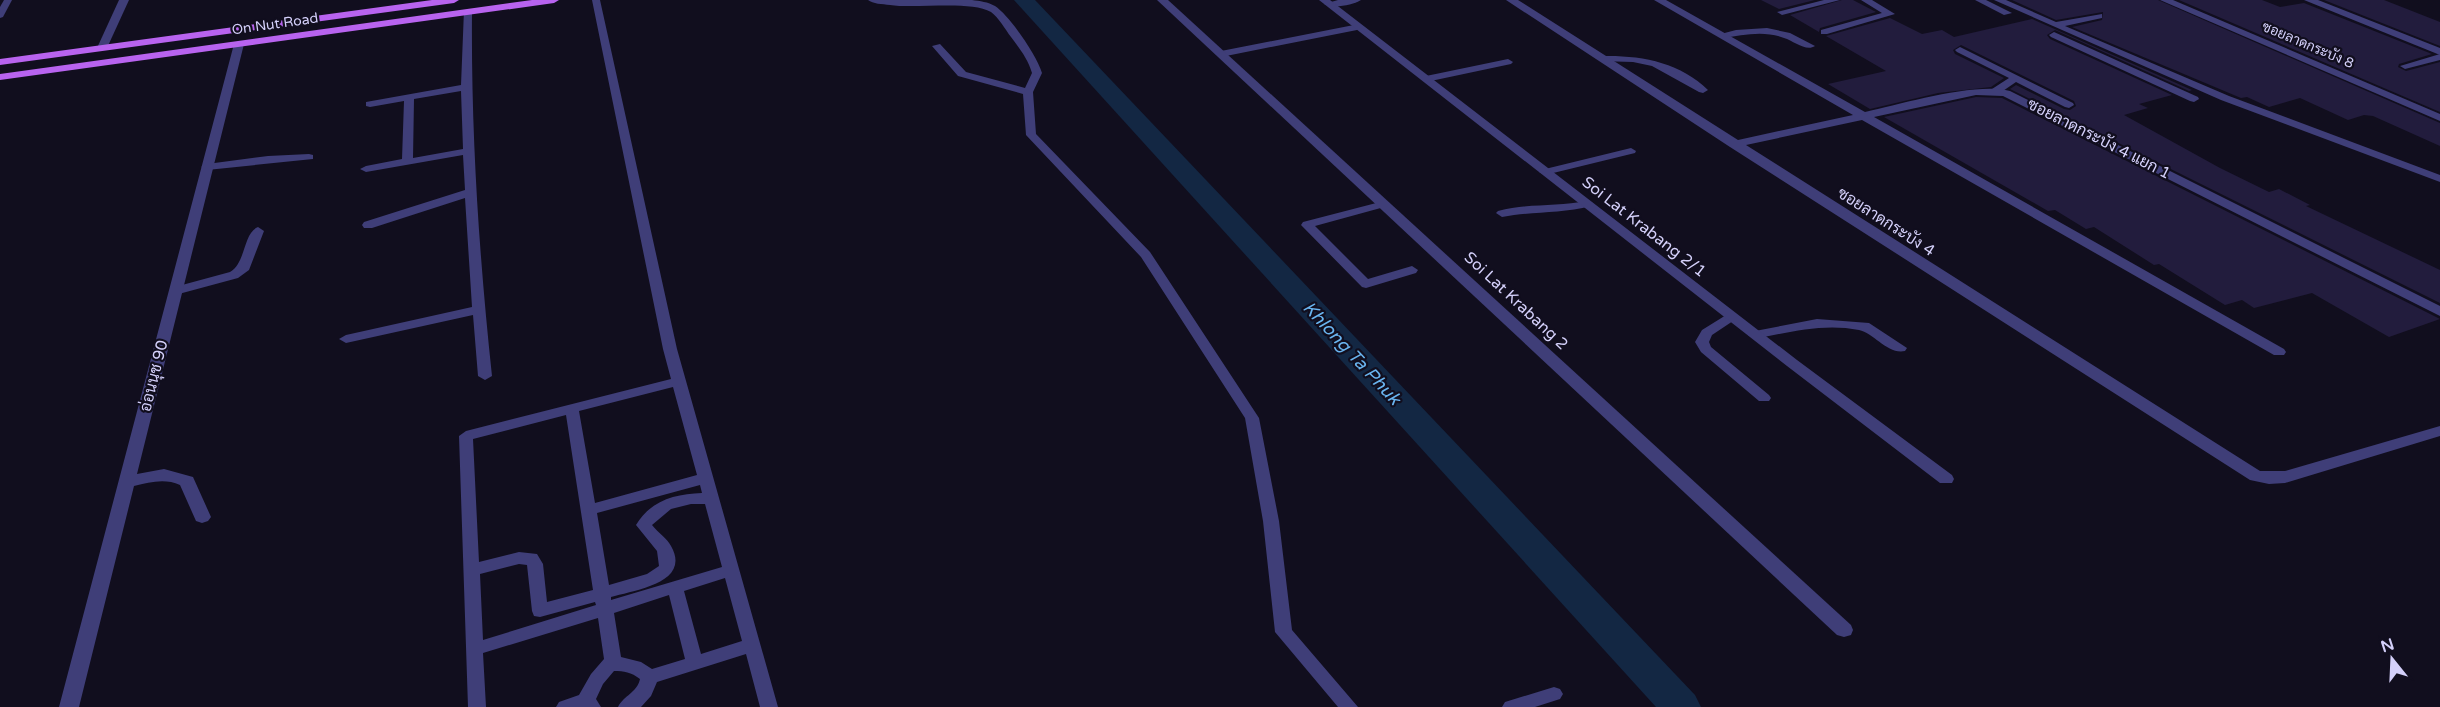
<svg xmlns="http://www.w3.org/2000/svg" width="2440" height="707" font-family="'Varela Round',Sarabun,sans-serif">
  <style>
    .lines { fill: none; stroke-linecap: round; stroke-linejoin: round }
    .canal { fill: #132743; fill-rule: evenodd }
    .building { fill: #221c3d }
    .lane { fill: #3f3e78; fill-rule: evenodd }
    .street { fill: #3f3e78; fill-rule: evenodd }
    .primary { fill: #b863ef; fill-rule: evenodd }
    .labels { text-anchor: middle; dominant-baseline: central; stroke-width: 4.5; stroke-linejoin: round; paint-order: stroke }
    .far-street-label { font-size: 14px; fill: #d4d0fa; stroke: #110e1e }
    .street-label { font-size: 16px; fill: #d4d0fa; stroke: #110e1e }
    .water-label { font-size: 18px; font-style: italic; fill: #69b4ef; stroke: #110e1e }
  </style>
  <rect width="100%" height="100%" fill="#110e1e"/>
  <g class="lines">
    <path class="canal" d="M1014 0H1035L1695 695 1701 707H1656Z"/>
  </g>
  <g class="building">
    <path d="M1761 0H1815L1779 9Z"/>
    <path d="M1842 0H1853L1876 12 1820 28 1819 32 1790 15Z"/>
    <path d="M2012 0H2158L2440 123V146L2373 116 2364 115 2348 120 2300 98 2269 107 2247 97 2241 98 2072 27 2102 20 2103 12 2056 20Z"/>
    <path d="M2179 0H2262L2280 7 2304 3 2432 54 2399 64 2398 67 2406 71 2440 62V112Z"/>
    <path d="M2324 0H2384L2440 22V46Z"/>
    <path d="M1890 18 1922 34 1942 30 1954 37 2032 19 2192 90 2189 91 2055 30 2047 35 2050 39 2172 95 2139 104 2148 108 2124 115 2220 168 2269 192 2279 189 2310 205 2306 206 2440 270V303L2010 89 2016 85 2064 109 2070 110 2076 106 2074 101 1961 45 1953 50 1955 54 2004 78 1991 87 1938 93 1870 109 1828 84 1886 71 1826 36Z"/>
    <path d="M1976 97 2002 98 2440 319 2389 337 2312 293 2254 308 2242 300 2225 305 2159 264 2154 265 2094 227 2086 229 2055 210 2048 211 1884 117Z"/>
  </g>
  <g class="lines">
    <g class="lane">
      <path d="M4 0H12L3 17 0 18V7Z"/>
      <path d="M592 0H600L677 349 778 707H760L746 654 657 682 651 696 641 707H618C624 695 637 693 640 679 631 672 624 671 614 671L603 684 596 699 601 707H556L559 702 579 695 591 674 604 659 598 618 483 653 486 707H468L459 436 466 431 671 379 663 349ZM673 387 697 475 595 503 579 411ZM566 415 593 590 547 602 543 564 537 554 519 552 479 562 473 439ZM700 485 702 493C675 494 651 500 636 525L657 551 659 566 647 574 609 585 597 513ZM691 504H705L722 567 611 600V597C634 590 692 583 671 546 667 538 658 533 652 525L671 509ZM519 564 527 565 532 611 534 616 540 617 595 602 596 605 483 640 480 574ZM725 578 742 641 701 654 684 591ZM669 595 685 659 652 669 641 662 621 657 614 613Z"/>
      <path d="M868 0H972C980 1 988 2 995 6 1010 16 1037 56 1042 73L1033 92 1036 134 1150 252 1259 418 1279 521 1292 630 1358 707H1338L1275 632 1263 521 1245 418 1141 257 1026 135 1023 94 958 76 932 46 940 44 966 72 1025 88 1032 73C1028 59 1020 49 1011 37 1005 29 999 18 991 12 970 0 916 9 890 5 882 4 873 4 868 0Z"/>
      <path d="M1338 0H1361C1353 5 1333 9 1324 4Z"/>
      <path d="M1824 0H1840L1782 15 1777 12Z"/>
      <path d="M1861 0H1872L1895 14 1827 34H1821V30L1882 13Z"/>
      <path d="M1975 0H1986L2012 13 2004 15Z"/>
      <path d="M1994 0H2006L2056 22 2102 14V18L2065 26 2229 96 2440 175V182L2221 100Z"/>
      <path d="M464 10 472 12C471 134 479 254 492 376L485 380 478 376 473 315 346 343 339 339 346 335 472 307 465 198 372 228H364L362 225 364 222 465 190 463 155 366 172 360 169 366 166 402 159 404 101 370 107 366 106V102L461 85ZM461 91 463 149 413 158 414 99Z"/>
      <path d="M1359 24 1364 27 1362 29 1221 57 1216 54 1221 51Z"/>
      <path d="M1767 28 1790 33 1815 46C1806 52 1794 41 1784 38 1764 30 1743 35 1722 38L1717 35 1736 30Z"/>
      <path d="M2054 32 2198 97 2199 99 2194 102 2190 101 2051 37 2049 35Z"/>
      <path d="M1960 47 2073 103 2074 105 2069 108 2065 107 2016 82 2000 93H1992V89L2009 78 1957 52 1955 50Z"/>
      <path d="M2440 54V60L2405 69 2400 66Z"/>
      <path d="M1602 56C1640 55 1680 62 1708 90L1703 93 1699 92 1652 66 1633 62 1599 61V57Z"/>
      <path d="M1508 59 1513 62 1511 64 1426 82 1421 79 1426 76Z"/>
      <path d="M1631 148 1636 151 1635 153 1545 175 1539 172 1541 170Z"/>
      <path d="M309 154 313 155V159L207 170 201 167 207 164 268 156Z"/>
      <path d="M1384 201 1388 202 1390 204 1388 206 1315 226 1368 279 1412 266 1418 270 1416 273 1366 288 1362 287 1301 225 1303 222Z"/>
      <path d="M1587 201 1593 204 1591 206C1561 214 1532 211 1502 217L1496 213 1498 211C1528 203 1557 207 1587 201Z"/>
      <path d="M258 227 264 231 249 270 238 278 175 295 171 294 169 291 171 288 230 272C246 263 243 233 258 227Z"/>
      <path d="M1731 312 1738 316 1736 319 1712 335 1709 342 1711 347 1769 395 1771 398 1769 401H1759L1701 352 1695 342 1702 330Z"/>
      <path d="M1817 319 1869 323 1907 348 1905 351C1888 355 1874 333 1859 330 1824 323 1789 332 1755 339L1748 335 1755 331Z"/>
      <path d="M1554 687 1560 689 1563 694 1560 699 1535 707H1502L1505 702Z"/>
    </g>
    <g class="street">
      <path d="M119 0H129L107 48 106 50H98L97 48Z"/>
      <path d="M1157 0H1168L1851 625 1853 630 1851 635 1844 637 1837 635Z"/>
      <path d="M1319 0H1330L1797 360 1952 475 1954 479 1952 483H1940L1787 366Z"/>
      <path d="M1506 0H1518L1738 140 1853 115 1654 0H1666L1865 112C1903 104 1974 82 2010 91L2440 306V316L2003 96 1976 95 1874 117 2284 349 2286 352 2284 355H2274L1862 120 1746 145 2260 471H2285L2440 426V436L2285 483 2269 484 2250 480 1730 147Z"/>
      <path d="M2160 0H2173L2440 114V121Z"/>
      <path d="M2304 0H2318L2440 48V55Z"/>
      <path d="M239 41 244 44 137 474 164 469 193 477 211 517 208 521 202 523 196 521 180 485C165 478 150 482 134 486L79 707H59L234 44Z"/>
    </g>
    <g class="primary">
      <path d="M432 0H459L454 3 0 65V59Z"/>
      <path d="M532 0H559L554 3 0 80V74Z"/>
    </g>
  </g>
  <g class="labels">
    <g class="far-street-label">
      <text transform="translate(275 24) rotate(-8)">On Nut Road</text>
      <text transform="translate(2308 45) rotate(23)">ซอยลาดกระบัง 8</text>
    </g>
    <g class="street-label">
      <text transform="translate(2099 139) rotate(27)">ซอยลาดกระบัง 4 แยก 1</text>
      <text transform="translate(1886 222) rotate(33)">ซอยลาดกระบัง 4</text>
      <text transform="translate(1644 227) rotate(38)">Soi Lat Krabang 2/1</text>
      <text transform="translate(1516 301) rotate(43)">Soi Lat Krabang 2</text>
      <text transform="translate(154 376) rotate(-76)">อ่อนนุช 90</text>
    </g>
    <g class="water-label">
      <text transform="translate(1352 353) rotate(47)">Khlong Ta Phuk</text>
    </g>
  </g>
  <g transform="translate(2392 659) rotate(342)" stroke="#110e1e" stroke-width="4.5" paint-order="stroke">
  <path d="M0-4.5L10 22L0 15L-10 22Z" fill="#d4d0fa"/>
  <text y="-9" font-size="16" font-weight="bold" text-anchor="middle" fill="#d4d0fa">N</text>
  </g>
</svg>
